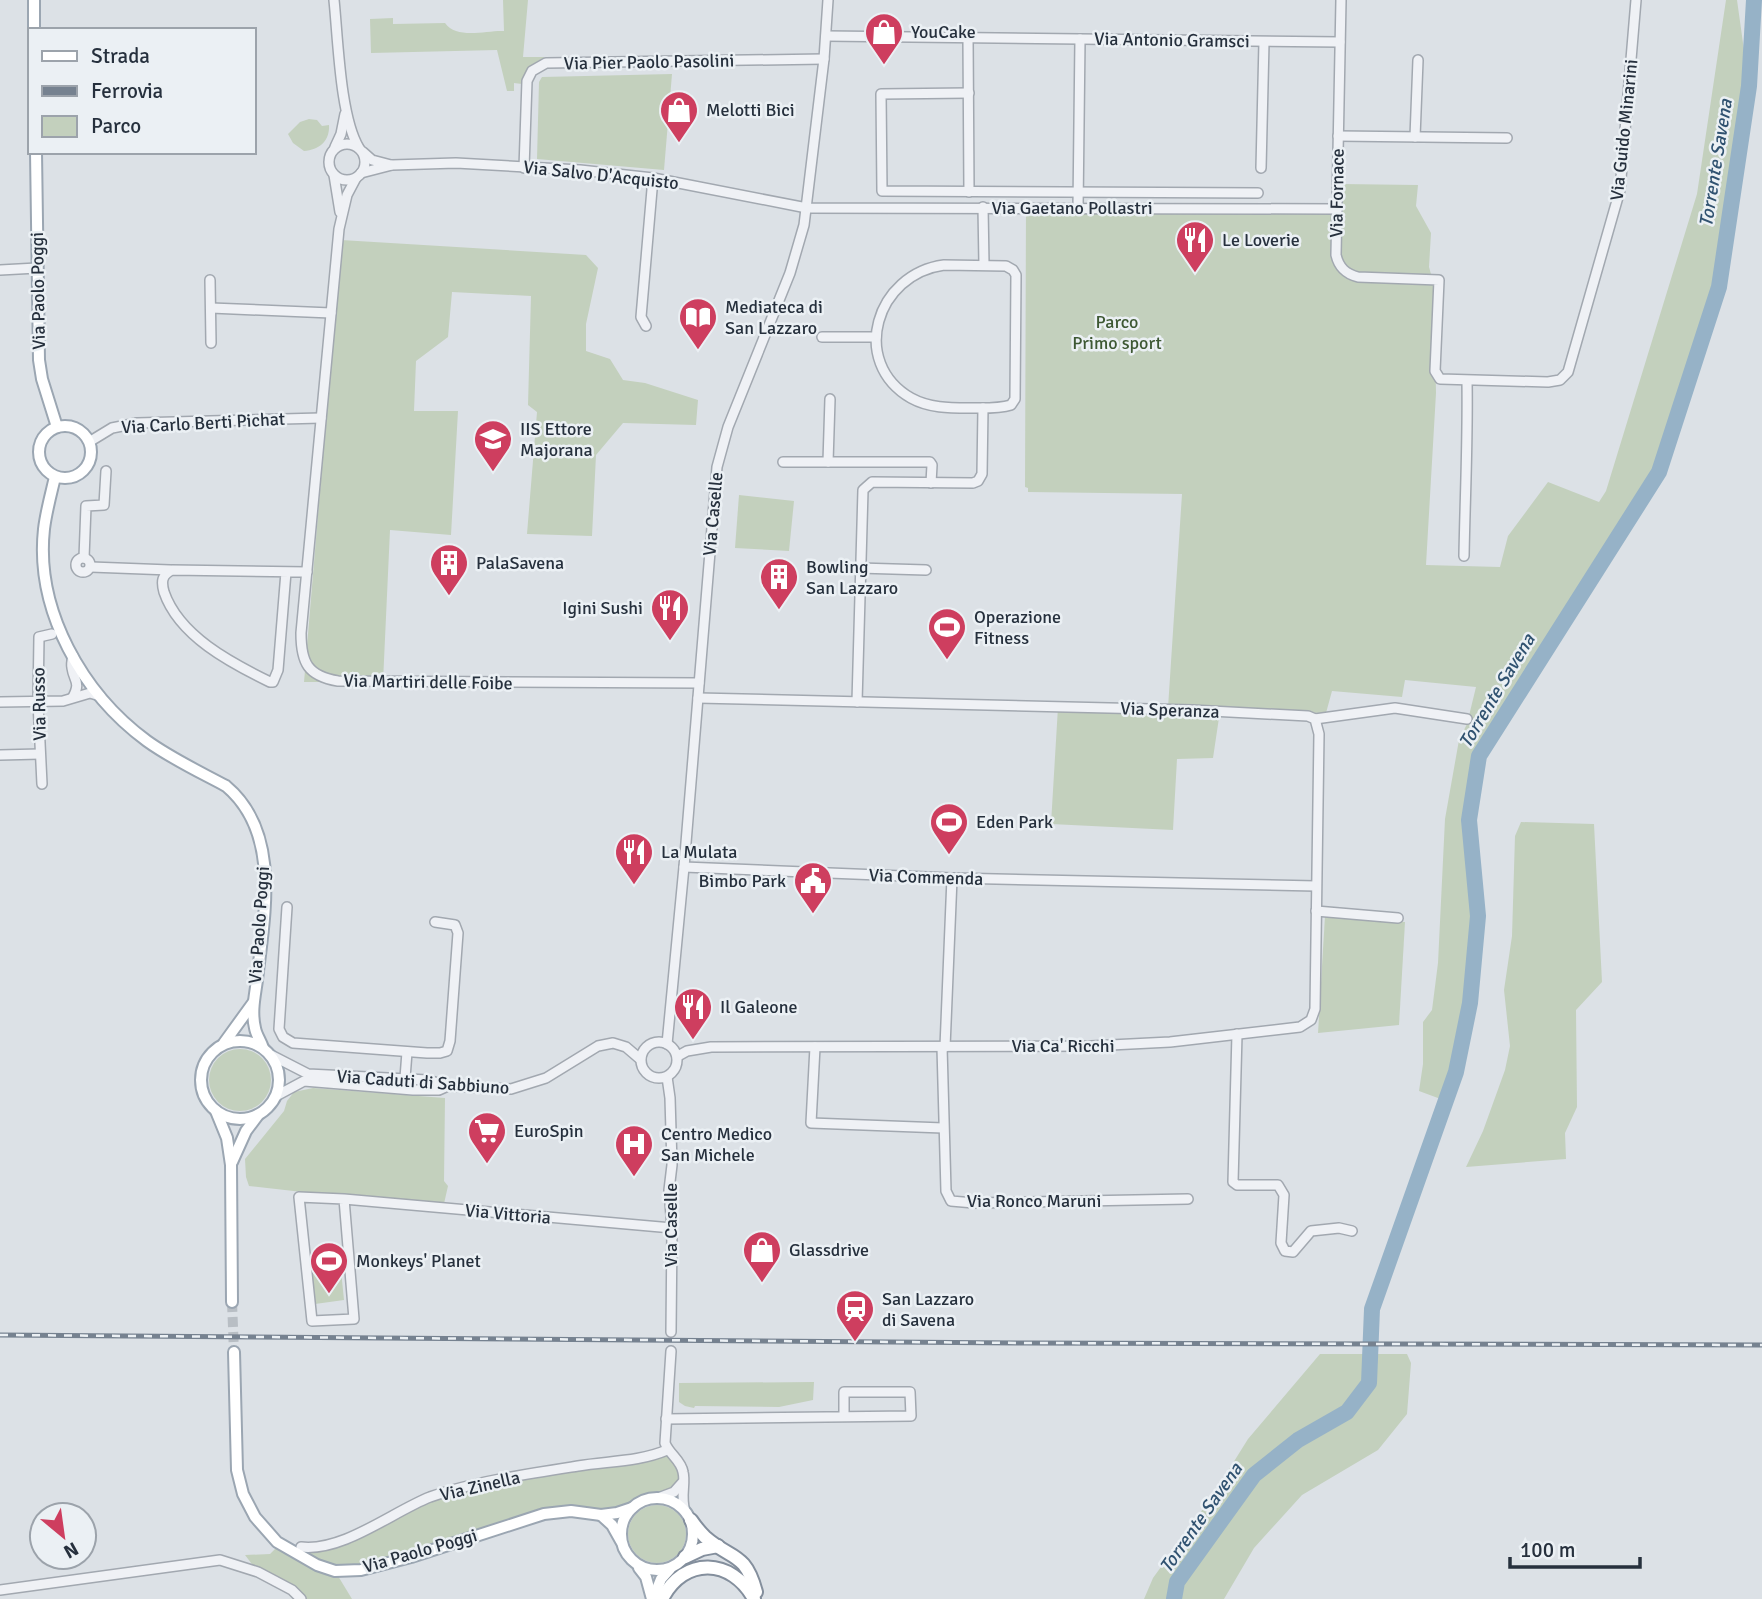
<svg xmlns="http://www.w3.org/2000/svg" width="1762" height="1599" font-family="Signika,sans-serif">
  <style>
    .green { fill: #c3d0bd }
    .lines { fill: none; stroke-linecap: round; stroke-linejoin: round }
    .river { stroke: #96b2c7; stroke-width: 16 }
    .major-tunnel { stroke: #b8bec4; stroke-width: 10; stroke-dasharray: 10 5; stroke-linecap: butt }
    .minor-casing { stroke: #a2a8b0; stroke-width: 12 }
    .major-casing { stroke: #9ba6b2; stroke-width: 14 }
    .highway-casing { stroke: #848f9d; stroke-width: 16 }
    .minor { stroke: #eff1f5; stroke-width: 9 }
    .major { stroke: #fff; stroke-width: 10 }
    .highway { stroke: #fff; stroke-width: 12 }
    .rail-casing { stroke: #768290; stroke-width: 5 }
    .rail { stroke: #ebf0f4; stroke-width: 2.5; stroke-dasharray: 8; stroke-linecap: butt }
    .labels { text-anchor: middle; dominant-baseline: central; stroke-width: 5; stroke-linejoin: round; paint-order: stroke }
    .poi-label { font-size: 18px; fill: #26303d; stroke: #ebf0f4; text-anchor: start }
    .street-label { font-size: 18px; fill: #26303d; stroke: #ebf0f4 }
    .park-label { font-size: 18px; fill: #3d5833; stroke: #ebf0f4 }
    .water-label { font-size: 19px; font-style: italic; fill: #305270; stroke: #ebf0f4 }
  </style>
  <rect width="100%" height="100%" fill="#dce1e6"/>
  <g class="green">
    <path d="M503 0H528L523 57H545C532 64 526 69 522 84L514 83V91H507L497 50 371 53 370 19 393 18V24L445 23C457 40 487 30 504 31Z"/>
    <path d="M1726 0H1737L1749 86 1719 287 1659 472 1479 756 1469 820 1478 916 1470 1003 1456 1072 1446 1101 1419 1091 1423 1064V1022L1432 1010 1438 963 1445 819 1459 740 1467 724 1476 687 1405 680 1402 697 1332 691 1326 713 1220 711 1213 758 1177 759 1173 830 1051 824 1058 707 1168 708 1182 494 1028 492V488L1025 487 1026 207 1341 210V184L1418 185 1416 206 1431 233 1429 267 1434 285 1436 393 1426 565 1500 567 1508 536 1548 482 1599 502 1606 491 1697 194Z"/>
    <path d="M672 74 664 170 537 159 539 82 542 77Z"/>
    <path d="M309 119 317 120 322 126 329 125C330 141 319 150 304 151L293 143 288 134 300 122Z"/>
    <path d="M341 240 586 255 598 268 586 324V351L610 359 623 380 645 383 698 400 696 425 623 423 596 455 592 536 527 534 537 412 528 405 531 296 452 292 448 337 416 361 414 411H458L451 535 390 530 383 682H304Z"/>
    <path d="M739 495 794 501 789 551 735 548Z"/>
    <path d="M1521 822 1594 824 1602 982 1576 1010 1577 1107 1565 1133 1566 1159 1466 1167 1483 1131 1505 1070 1510 1046 1504 990 1512 936 1515 836Z"/>
    <path d="M1325 916 1405 922 1399 1025 1318 1033Z"/>
    <circle cx="240" cy="1080" r="31"/>
    <path d="M313 1088 445 1098 444 1181 448 1186 443 1208 249 1186 246 1177 245 1159 284 1111 287 1101 294 1092Z"/>
    <path d="M341 1270 344 1300 315 1304 312 1274Z"/>
    <path d="M1320 1354H1407L1411 1363 1407 1414 1378 1450 1302 1495 1254 1548 1224 1599H1144L1153 1578 1213 1495 1248 1439Z"/>
    <path d="M814 1382 813 1400 779 1407 695 1406 694 1408 685 1406 679 1402V1383Z"/>
    <path d="M667 1450 676 1460 682 1483 658 1498 648 1499 617 1513 571 1511 411 1557 335 1571 352 1599H301L258 1572 245 1555 270 1554 275 1549 301 1547 349 1537 432 1497Z"/>
    <circle cx="657" cy="1534" r="29"/>
  </g>
  <g class="lines">
    <path class="river" d="M1174 1599 1177 1582 1254 1475 1298 1440 1347 1412 1369 1383 1372 1309 1456 1072 1470 1003 1478 916 1469 820 1479 756 1659 472 1719 287 1749 86 1754 0"/>
    <path class="major-tunnel" d="M232 1302 234 1352"/>
    <defs>
      <g id="minor">
        <path d="M334 0C338 38 340 117 359 148"/>
        <path d="M1341 0 1336 255C1339 268 1346 274 1358 277L1439 280 1435 371 1440 379 1548 382 1560 380 1568 372 1620 190 1636 0"/>
        <path d="M826 36 1340 42"/>
        <path d="M968 38 969 192"/>
        <path d="M969 93 881 94 882 191 1258 193"/>
        <path d="M1338 136 1507 138"/>
        <path d="M1415 137 1418 60"/>
        <circle cx="347" cy="162" r="18"/>
        <path d="M335 147 341 134 345 114"/>
        <path d="M363 152 372 160 391 165"/>
        <path d="M524 168 527 81 532 71 546 63 824 59"/>
        <path d="M1261 168 1264 42"/>
        <path d="M361 173 392 165 456 163 580 170 653 178 807 208 1337 209"/>
        <path d="M334 175 340 212"/>
        <path d="M356 178 347 195 339 229 301 633C301 663 308 676 338 681L699 683"/>
        <path d="M983 207 984 265"/>
        <path d="M1078 208 1080 39"/>
        <path d="M944 265 1006 266 1013 270 1016 275 1015 399 1011 405C998 409 982 408 969 408 949 408 929 408 911 398 849 362 876 274 944 265Z"/>
        <path d="M0 270 37 268"/>
        <path d="M210 280 211 343"/>
        <path d="M211 308 331 313"/>
        <path d="M646 326 641 317 653 178"/>
        <path d="M822 337H876"/>
        <path d="M89 442 112 428 137 423 321 418"/>
        <path d="M783 462H930L932 465 931 483"/>
        <path d="M828 462 830 399"/>
        <path d="M1464 556C1465 498 1468 440 1467 381"/>
        <circle cx="83" cy="565" r="7"/>
        <path d="M84 558 86 506 104 505 106 471"/>
        <path d="M91 567 170 570"/>
        <path d="M859 568 926 570"/>
        <path d="M286 572 278 670 273 682H270C231 663 179 636 164 592 161 581 162 575 172 570L307 572"/>
        <path d="M73 656C72 660 71 664 72 668 74 682 81 681 73 697"/>
        <path d="M0 702 63 701 90 693 100 696"/>
        <path d="M857 702 863 490 872 482 973 483 978 481 982 474 983 408"/>
        <path d="M1315 719 1395 708 1467 719"/>
        <path d="M0 755 40 754"/>
        <path d="M42 784 38 702 39 637 52 634"/>
        <path d="M684 867 952 878 1316 886"/>
        <path d="M287 907 279 1029 283 1037 293 1043 427 1053H440L447 1051 450 1041 458 933 455 925 435 922"/>
        <path d="M1316 911 1398 918"/>
        <path d="M1237 1034 1233 1182 1237 1185H1278L1284 1195 1281 1243 1285 1251 1293 1252 1311 1231 1339 1228 1352 1231"/>
        <circle cx="659" cy="1060" r="18"/>
        <path d="M667 1044 684 867 717 467 728 427 790 273 804 225 824 59 828 0"/>
        <path d="M815 1047 811 1123 943 1128"/>
        <path d="M942 1047 946 1191 951 1201 974 1203 1188 1199"/>
        <path d="M945 1047 952 878"/>
        <path d="M271 1055 308 1074 428 1080 448 1086 511 1089 546 1078 598 1046 613 1043 626 1047 640 1059"/>
        <path d="M678 1056 687 1051 711 1047 1091 1046 1170 1042 1300 1027 1311 1020 1315 1009 1319 734 1315 719 1308 716 1192 710 698 698"/>
        <path d="M667 1077 670 1098 672 1165 669 1190 672 1228 671 1332"/>
        <path d="M405 1078 407 1052"/>
        <path d="M276 1096 304 1081 413 1090H439L448 1086"/>
        <path d="M344 1199 354 1319 312 1321 299 1197 344 1199 672 1228"/>
        <path d="M671 1351 665 1443C669 1454 681 1460 683 1472 686 1484 680 1496 685 1511"/>
        <path d="M666 1419 911 1416 910 1392H844V1417"/>
        <path d="M658 1498 674 1492 682 1483"/>
        <path d="M301 1547C343 1552 392 1512 430 1497 472 1482 533 1473 578 1466 608 1461 639 1462 667 1450"/>
        <path d="M0 1590 220 1560 258 1572 292 1590 301 1599"/>
      </g>
      <g id="major">
        <path d="M34 0V30"/>
        <path d="M36 152 39 360 42 379 57 427"/>
        <circle cx="65" cy="452" r="26"/>
        <path d="M55 477C51 494 46 512 44 529 35 611 83 694 147 741 172 759 200 772 226 786 282 833 264 916 257 980 255 996 251 1011 255 1028 256 1035 261 1041 263 1048"/>
        <circle cx="240" cy="1080" r="39"/>
        <path d="M224 1043 253 1003"/>
        <path d="M216 1111 227 1138 231 1165 232 1302"/>
        <path d="M232 1162 246 1131 258 1115"/>
        <path d="M234 1352 237 1470 243 1494 255 1517 277 1542 317 1565 335 1571 361 1570 411 1557 544 1514 571 1511 601 1515 617 1513 632 1508"/>
        <circle cx="657" cy="1534" r="36"/>
        <path d="M601 1515 612 1525 621 1541"/>
        <path d="M639 1568 646 1577 652 1599"/>
        <path d="M653 1599 661 1579 670 1569"/>
      </g>
      <g id="highway">
        <path d="M691 1520C695 1526 700 1532 705 1537 731 1560 745 1551 756 1592"/>
        <path d="M685 1557 702 1549 718 1546"/>
        <path d="M662 1599C684 1556 732 1558 754 1599"/>
      </g>
    </defs>
    <use href="#minor" class="minor-casing"/>
    <use href="#major" class="major-casing"/>
    <use href="#highway" class="highway-casing"/>
    <use href="#minor" class="minor"/>
    <use href="#major" class="major"/>
    <use href="#highway" class="highway"/>
    <defs>
      <path id="rail" d="M0 1335 1027 1343 1762 1345"/>
    </defs>
    <use href="#rail" class="rail-casing"/>
    <use href="#rail" class="rail"/>
  </g>
  <defs>
    <symbol id="shop-pin" viewBox="-11 -11 22 30"><path d="M0 17L-7.5 6A9.5 9.5 0 1 1 7.5 6Z" fill="#ce3e5f" stroke="#ebf0f4"/><path d="M-5-2.5h2.3a2.7 3.5 0 0 1 5.4 0H5L5.5 6h-11ZM-1.5-2.5h3a1.5 2.3 0 0 0-3 0Z" fill="#fff"/></symbol>
    <symbol id="restaurant-pin" viewBox="-11 -11 22 30"><path d="M0 17L-7.5 6A9.5 9.5 0 1 1 7.5 6Z" fill="#ce3e5f" stroke="#ebf0f4"/><path d="M-5-6h1v4h1v-4h1v4h1v-4h1v5L-1.5 .5V6h-2V.5L-5-1ZM5-6V6H3V1.5H1.5Q1.5-4 5-6Z" fill="#fff"/></symbol>
    <symbol id="library-pin" viewBox="-11 -11 22 30"><path d="M0 17L-7.5 6A9.5 9.5 0 1 1 7.5 6Z" fill="#ce3e5f" stroke="#ebf0f4"/><path d="M-6-4Q-3-5.5-.7-3.5V5Q-3 3-6 4ZM6-4Q3-5.5 .7-3.5V5Q3 3 6 4Z" fill="#fff"/></symbol>
    <symbol id="school-pin" viewBox="-11 -11 22 30"><path d="M0 17L-7.5 6A9.5 9.5 0 1 1 7.5 6Z" fill="#ce3e5f" stroke="#ebf0f4"/><path d="M0-5L7-2L0 1L-7-2ZM-4 1L0 2.5L4 1V4Q0 6-4 4Z" fill="#fff"/></symbol>
    <symbol id="building-pin" viewBox="-11 -11 22 30"><path d="M0 17L-7.5 6A9.5 9.5 0 1 1 7.5 6Z" fill="#ce3e5f" stroke="#ebf0f4"/><path d="M-4-6H4V6H1V3H-1V6H-4ZM-2.5-4.3h1.7v1.8h-1.7ZM.8-4.3h1.7v1.8H.8ZM-2.5-1h1.7V.8h-1.7ZM.8-1h1.7V.8H.8Z" fill="#fff"/></symbol>
    <symbol id="stadium-pin" viewBox="-11 -11 22 30"><path d="M0 17L-7.5 6A9.5 9.5 0 1 1 7.5 6Z" fill="#ce3e5f" stroke="#ebf0f4"/><path d="M0-5a6.5 5 0 1 0 0 10a6.5 5 0 1 0 0-10ZM-3.5-1.8h7v3.6h-7Z" fill="#fff"/></symbol>
    <symbol id="civic-pin" viewBox="-11 -11 22 30"><path d="M0 17L-7.5 6A9.5 9.5 0 1 1 7.5 6Z" fill="#ce3e5f" stroke="#ebf0f4"/><path d="M-.6-6.5H3V-4.5H.6V-3L4-1V1h2V6H-6V1h2V-1L-.6-3ZM-1.2 2.5V6h2.4V2.5Z" fill="#fff"/></symbol>
    <symbol id="supermarket-pin" viewBox="-11 -11 22 30"><path d="M0 17L-7.5 6A9.5 9.5 0 1 1 7.5 6Z" fill="#ce3e5f" stroke="#ebf0f4"/><path d="M-6-5.5h2.5l.6 2H6L4.5 2H-2.5L-4.4-4H-6ZM-1.5 3.2a1.3 1.3 0 1 0 .1 0ZM3 3.2a1.3 1.3 0 1 0 .1 0Z" fill="#fff"/></symbol>
    <symbol id="hospital-pin" viewBox="-11 -11 22 30"><path d="M0 17L-7.5 6A9.5 9.5 0 1 1 7.5 6Z" fill="#ce3e5f" stroke="#ebf0f4"/><path d="M-5-5h3v3.5h4V-5h3V5h-3V1.5h-4V5h-3Z" fill="#fff"/></symbol>
    <symbol id="station-pin" viewBox="-11 -11 22 30"><path d="M0 17L-7.5 6A9.5 9.5 0 1 1 7.5 6Z" fill="#ce3e5f" stroke="#ebf0f4"/><path d="M-3-6H3Q5-6 5-4V2Q5 4 3 4L4.5 6H3L1.5 4h-3L-3 6H-4.5L-3 4Q-5 4-5 2V-4Q-5-6-3-6ZM-3.5-4v3h7v-3ZM-3.5 1v1.5H-2V1ZM2 1v1.5H3.5V1Z" fill="#fff"/></symbol>
  </defs>
  <g fill-rule="evenodd">
    <use href="#shop-pin" x="862" y="10" width="44" height="60"/>
    <use href="#shop-pin" x="657" y="88" width="44" height="60"/>
    <use href="#restaurant-pin" x="1173" y="218" width="44" height="60"/>
    <use href="#library-pin" x="676" y="295" width="44" height="60"/>
    <use href="#school-pin" x="471" y="417" width="44" height="60"/>
    <use href="#building-pin" x="427" y="541" width="44" height="60"/>
    <use href="#building-pin" x="757" y="555" width="44" height="60"/>
    <use href="#restaurant-pin" x="648" y="586" width="44" height="60"/>
    <use href="#stadium-pin" x="925" y="605" width="44" height="60"/>
    <use href="#stadium-pin" x="927" y="800" width="44" height="60"/>
    <use href="#restaurant-pin" x="612" y="830" width="44" height="60"/>
    <use href="#civic-pin" x="791" y="859" width="44" height="60"/>
    <use href="#restaurant-pin" x="671" y="985" width="44" height="60"/>
    <use href="#supermarket-pin" x="465" y="1109" width="44" height="60"/>
    <use href="#hospital-pin" x="612" y="1122" width="44" height="60"/>
    <use href="#shop-pin" x="740" y="1228" width="44" height="60"/>
    <use href="#stadium-pin" x="307" y="1239" width="44" height="60"/>
    <use href="#station-pin" x="833" y="1287" width="44" height="60"/>
  </g>
  <g class="labels">
    <g class="poi-label">
      <text x="911" y="32">YouCake</text>
      <text x="706" y="110">Melotti Bici</text>
      <text x="1222" y="240">Le Loverie</text>
      <text x="725" y="307">Mediateca di<tspan x="725" dy="21">San Lazzaro</tspan></text>
      <text x="520" y="429">IIS Ettore<tspan x="520" dy="21">Majorana</tspan></text>
      <text x="476" y="563">PalaSavena</text>
      <text x="806" y="567">Bowling<tspan x="806" dy="21">San Lazzaro</tspan></text>
      <text x="643" y="608" text-anchor="end">Igini Sushi</text>
      <text x="974" y="617">Operazione<tspan x="974" dy="21">Fitness</tspan></text>
      <text x="976" y="822">Eden Park</text>
      <text x="661" y="852">La Mulata</text>
      <text x="786" y="881" text-anchor="end">Bimbo Park</text>
      <text x="720" y="1007">Il Galeone</text>
      <text x="514" y="1131">EuroSpin</text>
      <text x="661" y="1134">Centro Medico<tspan x="661" dy="21">San Michele</tspan></text>
      <text x="789" y="1250">Glassdrive</text>
      <text x="356" y="1261">Monkeys' Planet</text>
      <text x="882" y="1299">San Lazzaro<tspan x="882" dy="21">di Savena</tspan></text>
    </g>
    <g class="street-label">
      <text transform="translate(1172 40) rotate(1)">Via Antonio Gramsci</text>
      <text transform="translate(649 62) rotate(-1)">Via Pier Paolo Pasolini</text>
      <text transform="translate(1624 130) rotate(-84)">Via Guido Minarini</text>
      <text transform="translate(601 175) rotate(6)">Via Salvo D'Acquisto</text>
      <text transform="translate(1337 193) rotate(-89)">Via Fornace</text>
      <text x="1072" y="208">Via Gaetano Pollastri</text>
      <text transform="translate(38 291) rotate(-91)">Via Paolo Poggi</text>
      <text transform="translate(203 423) rotate(-3)">Via Carlo Berti Pichat</text>
      <text transform="translate(713 514) rotate(-85)">Via Caselle</text>
      <text transform="translate(428 682) rotate(1)">Via Martiri delle Foibe</text>
      <text transform="translate(39 704) rotate(-91)">Via Russo</text>
      <text transform="translate(1170 710) rotate(2)">Via Speranza</text>
      <text transform="translate(926 877) rotate(2)">Via Commenda</text>
      <text transform="translate(259 925) rotate(-86)">Via Paolo Poggi</text>
      <text x="1063" y="1046">Via Ca' Ricchi</text>
      <text transform="translate(423 1082) rotate(4)">Via Caduti di Sabbiuno</text>
      <text x="1034" y="1201">Via Ronco Maruni</text>
      <text transform="translate(508 1214) rotate(5)">Via Vittoria</text>
      <text transform="translate(671 1225) rotate(-90)">Via Caselle</text>
      <text transform="translate(480 1486) rotate(-13)">Via Zinella</text>
      <text transform="translate(420 1551) rotate(-16)">Via Paolo Poggi</text>
    </g>
    <g class="park-label">
      <text x="1117" y="322">Parco<tspan x="1117" dy="21">Primo sport</tspan></text>
    </g>
    <g class="water-label">
      <text transform="translate(1716 163) rotate(-81)">Torrente Savena</text>
      <text transform="translate(1497 691) rotate(-59)">Torrente Savena</text>
      <text transform="translate(1201 1518) rotate(-55)">Torrente Savena</text>
    </g>
  </g>
  <rect x="28" y="28" width="228" height="126" fill="#ebf0f4" stroke="#9ca3ab" stroke-width="2"/>
  <rect x="42" y="51" width="35" height="10" fill="#ffffff" stroke="#9ca3ab" stroke-width="2"/>
  <text x="91" y="63" font-size="21" fill="#26303d">Strada</text>
  <rect x="42" y="86" width="35" height="10" fill="#768290" stroke="#9ca3ab" stroke-width="2"/>
  <text x="91" y="98" font-size="21" fill="#26303d">Ferrovia</text>
  <rect x="42" y="116" width="35" height="21" fill="#c3d0bd" stroke="#9ca3ab" stroke-width="2"/>
  <text x="91" y="133" font-size="21" fill="#26303d">Parco</text>
  <g transform="translate(63 1536) rotate(151)"><circle r="33" fill="#ebf0f4" stroke="#9ca3ab" stroke-width="2"/>
  <path d="M0-5L12 26L0 18L-12 26Z" fill="#ce3e5f"/>
  <text y="-10" font-size="19" font-weight="bold" text-anchor="middle" fill="#26303d">N</text>
  </g>
  <path d="M1510 1557v10h130v-10" fill="none" stroke="#26303d" stroke-width="3.5"/>
  <text x="1520" y="1557" font-size="21" fill="#26303d" stroke="#ebf0f4" stroke-width="5" paint-order="stroke">100 m</text>
</svg>
